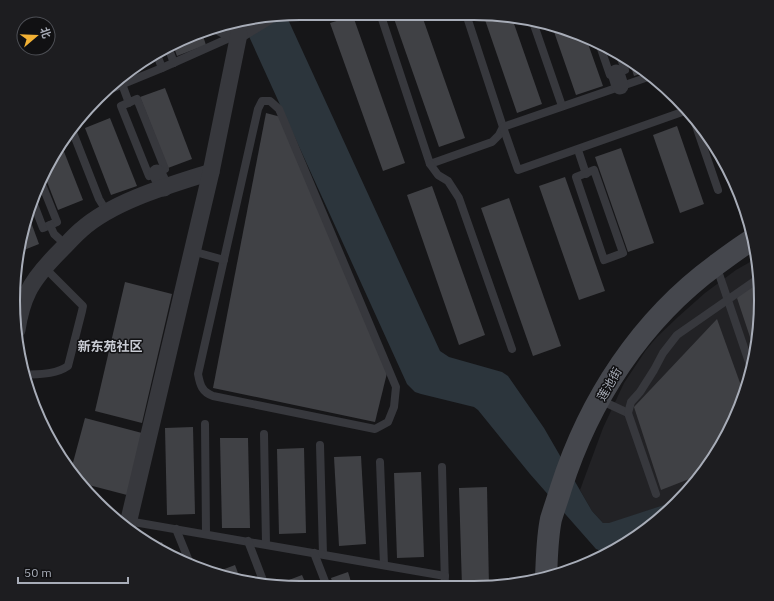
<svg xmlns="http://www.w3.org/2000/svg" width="774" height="601" font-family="'IBM Plex Sans','Noto Sans SC',sans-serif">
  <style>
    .built { fill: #222225 }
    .water { fill: #2c353c }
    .building { fill: #404145 }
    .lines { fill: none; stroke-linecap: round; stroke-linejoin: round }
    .lane { stroke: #37383d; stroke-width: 8 }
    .street { stroke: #37383d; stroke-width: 17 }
    .secondary { stroke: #45474d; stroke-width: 22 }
    .labels { text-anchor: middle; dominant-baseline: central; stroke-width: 3; stroke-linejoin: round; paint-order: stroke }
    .street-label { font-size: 12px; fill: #a8adb8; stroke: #111113 }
    .neighbourhood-label { font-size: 13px; font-weight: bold; fill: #c9ccd4; stroke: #111113 }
    .rim { fill: none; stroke: #a8adb8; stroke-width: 2 }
  </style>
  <rect width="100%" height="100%" fill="#161618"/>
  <g class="built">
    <path d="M757 258 760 319 751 375 731 427 702 475 679 500 608 524 603 523 592 511 580 490 603 428 624 383 646 350 657 337 678 317 705 293 736 270Z"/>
    <path d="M625 544 617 549 564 573V565Z"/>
  </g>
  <path class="water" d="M286 15 440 351 449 357 502 372 508 376 544 428 592 511 603 523H609L679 500C659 521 631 546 601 551L596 549 530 474 478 410 474 407 421 394 415 392 407 384 242 21Z"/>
  <g class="building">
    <path d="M392 13H421L465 138 439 147Z"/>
    <path d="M483 14H492L512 18 542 104 517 113Z"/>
    <path d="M353 16 405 163 383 171 330 23Z"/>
    <path d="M552 26 566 28 586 38 603 86 576 95Z"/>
    <path d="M202 33 206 45 177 56 173 45Z"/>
    <path d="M629 60 646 72 634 76Z"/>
    <path d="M165 88 192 159 168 168 140 97Z"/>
    <path d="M266 113 281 117 388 369 375 422 213 388Z"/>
    <path d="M110 118 137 186 111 195 85 128Z"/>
    <path d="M677 126 704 204 680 213 653 135Z"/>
    <path d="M61 144 83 200 58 210 44 174 51 157Z"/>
    <path d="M621 148 654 243 628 252 595 157Z"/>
    <path d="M565 177 605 291 579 300 539 186Z"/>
    <path d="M432 186 485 335 459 345 407 195Z"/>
    <path d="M509 198 561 346 533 356 481 208Z"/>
    <path d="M28 214 39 244 19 252 23 226Z"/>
    <path d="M125 282 172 294 142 423 95 411Z"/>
    <path d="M759 283 760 319 755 352 737 298 739 295Z"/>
    <path d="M717 319 744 394 731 427 702 474 661 490 634 407Z"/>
    <path d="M85 418 142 433 127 495 81 483 71 470Z"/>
    <path d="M193 427 195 514 167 515 165 428Z"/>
    <path d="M220 438H248L250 528H222Z"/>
    <path d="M304 448 306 533 279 534 277 449Z"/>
    <path d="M361 456 366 544 339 546 334 457Z"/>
    <path d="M421 472 424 557 397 558 394 473Z"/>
    <path d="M487 487 489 587H462L459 488Z"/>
    <path d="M162 542 167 554 153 546Z"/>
    <path d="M235 565 241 581 214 573Z"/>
    <path d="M348 572 352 585 333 584 331 578Z"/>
    <path d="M302 575 306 584 281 583Z"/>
  </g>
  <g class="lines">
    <g class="lane">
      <path d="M380 13 430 164 492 142 499 135 503 127 466 14"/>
      <path d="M533 22 562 106"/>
      <path d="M599 43 610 75 625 70 619 53"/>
      <path d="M168 47 174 63"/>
      <path d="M156 52 162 68"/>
      <path d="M651 76 503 127 518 170 685 111"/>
      <path d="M122 84 129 103"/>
      <path d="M106 91 162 68 236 35"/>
      <path d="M137 99 165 169 149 176 121 106Z"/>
      <path d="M262 101H270L279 109 396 387 394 407 388 422 375 429 213 396C202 392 200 385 198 374L258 109Z"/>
      <path d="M695 123 718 190"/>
      <path d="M72 130 99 199 107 212"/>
      <path d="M578 150 586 174"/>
      <path d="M430 164 438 175 448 181 459 198 512 349"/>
      <path d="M594 170 623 253 604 260 576 177Z"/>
      <path d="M33 202 43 228 57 222 41 182"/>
      <path d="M50 225 54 234 66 245"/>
      <path d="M192 251 224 260"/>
      <path d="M717 268 752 371"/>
      <path d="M14 290 25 300"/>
      <path d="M23 375C38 374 55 375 68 366L82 311 83 306 45 268"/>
      <path d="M600 400 628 413"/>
      <path d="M205 424 206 534"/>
      <path d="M264 434 266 544"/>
      <path d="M320 445 323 554"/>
      <path d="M380 462 384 565"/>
      <path d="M442 467 445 586"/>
      <path d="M656 494 628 413 631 402 640 392 654 370 663 353 677 335 759 278"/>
      <path d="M128 521 445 576"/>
      <path d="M176 529 191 566"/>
      <path d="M248 541 264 583"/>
      <path d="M314 553 326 584"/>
    </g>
    <g class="street">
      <path d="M218 26 235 35 239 34 267 17"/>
      <path d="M616 73 620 86"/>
      <path d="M157 173 164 188"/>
      <path d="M17 330C19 317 22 304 28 292 35 277 50 261 62 249 68 243 74 236 81 230 113 201 170 185 211 172"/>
      <path d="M127 528 211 172 239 34"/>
    </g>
    <path class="secondary" d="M546 577C547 558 547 538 551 519 554 509 558 498 561 488 589 400 641 320 716 265 728 256 740 247 753 239"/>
  </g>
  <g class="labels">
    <g class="street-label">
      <text transform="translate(609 384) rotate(-60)">莲池街</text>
    </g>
    <g class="neighbourhood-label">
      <text x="110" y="346">新东苑社区</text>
    </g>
  </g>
  <path d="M0 0H774V601H0ZM300 20H474A280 280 0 0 1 754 300V301A280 280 0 0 1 474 581H300A280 280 0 0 1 20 301V300A280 280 0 0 1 300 20Z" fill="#1d1d20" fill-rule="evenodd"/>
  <path class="rim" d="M300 20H474A280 280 0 0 1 754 300V301A280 280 0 0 1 474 581H300A280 280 0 0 1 20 301V300A280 280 0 0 1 300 20Z"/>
  <g transform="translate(36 36) rotate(71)"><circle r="19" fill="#111113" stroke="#4d4f55"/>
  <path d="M0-3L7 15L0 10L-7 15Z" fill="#f2b134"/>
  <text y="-6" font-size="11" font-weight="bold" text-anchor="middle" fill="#a8adb8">北</text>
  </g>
  <path d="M18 577v6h110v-6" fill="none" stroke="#a8adb8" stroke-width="2"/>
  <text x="24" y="577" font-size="12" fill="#a8adb8" stroke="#111113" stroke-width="3" paint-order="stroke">50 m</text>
</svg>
